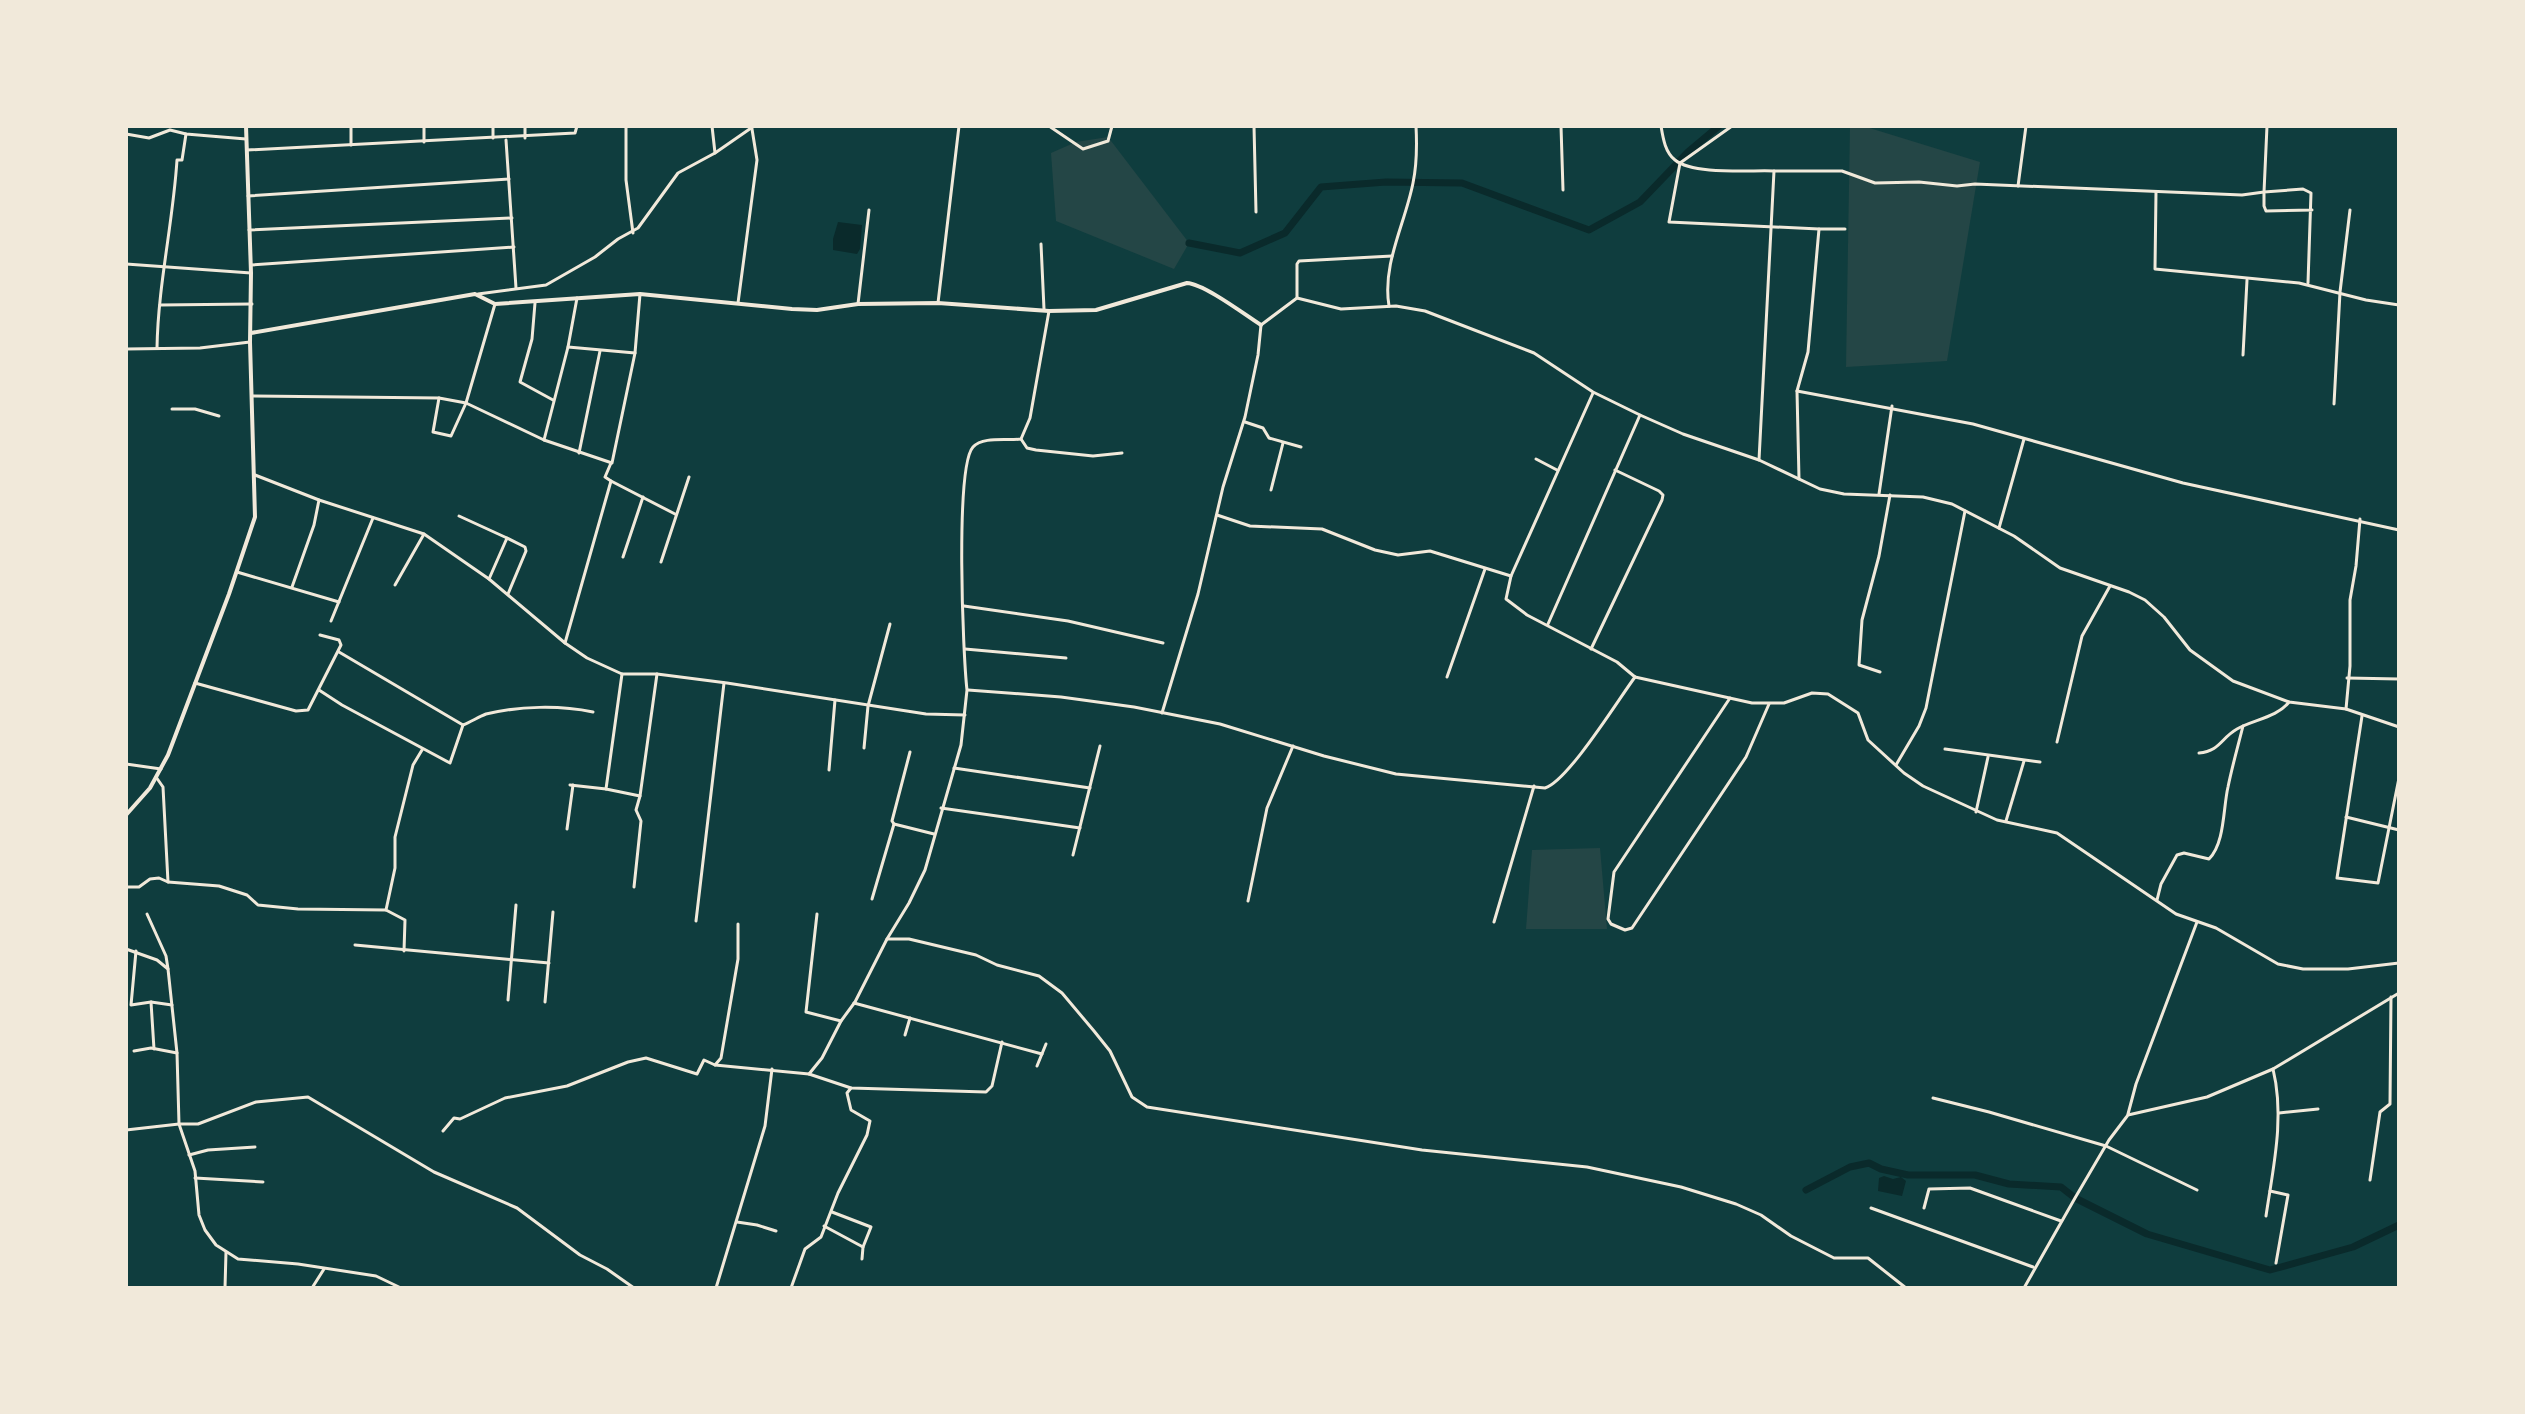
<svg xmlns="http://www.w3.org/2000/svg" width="2525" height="1414" font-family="'Open Sans',sans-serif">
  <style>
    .green { fill: #244646 }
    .water { fill: #0a2a2b }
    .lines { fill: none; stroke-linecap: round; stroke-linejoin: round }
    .canal { stroke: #0a2a2b; stroke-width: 7 }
    .minor { stroke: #f1e9da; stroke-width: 3 }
    .tertiary { stroke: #f1e9da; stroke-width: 4 }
  </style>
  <rect width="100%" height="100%" fill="#0f3d3e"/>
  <g class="green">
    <path d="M1850 126H1863L1980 162 1947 361 1846 367Z"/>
    <path d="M1108 137 1189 243 1174 269 1056 221 1051 153 1076 142Z"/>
    <path d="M1600 848 1607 929H1526L1532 850Z"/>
  </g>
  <g class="water">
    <path d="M838 222 862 225 860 249 857 254 833 250V239Z"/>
    <path d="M1884 1176 1893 1179 1901 1177 1906 1181 1902 1196 1878 1191 1879 1178Z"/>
  </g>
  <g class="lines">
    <g class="canal">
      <path d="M1189 243 1240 253 1285 233 1321 187 1386 182 1462 183 1589 230 1640 202 1688 152 1719 126"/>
      <path d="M1806 1190 1850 1167 1869 1163 1881 1169 1908 1175H1975L2009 1184 2061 1187 2075 1198 2147 1234 2270 1270 2353 1247 2399 1225"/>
    </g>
    <g class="minor">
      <path d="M351 126V145"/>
      <path d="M424 126V142"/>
      <path d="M493 126V138"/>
      <path d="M525 126V138"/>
      <path d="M626 126V180L633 233"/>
      <path d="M712 126 715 153"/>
      <path d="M1049 126 1083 149 1108 141 1112 126"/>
      <path d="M1254 126 1256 212"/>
      <path d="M1561 126 1563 190"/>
      <path d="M1661 126C1663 138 1665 152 1675 160 1693 175 1750 170 1774 171L1759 460"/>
      <path d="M126 134 149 138 170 130 186 134 246 139"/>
      <path d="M506 140 516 288"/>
      <path d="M247 150 575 133 577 126"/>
      <path d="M1680 163 1669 222 1819 229 1808 352 1797 391 1799 479"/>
      <path d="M1680 163 1732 126"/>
      <path d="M1774 171H1842L1875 183 1919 182 1957 186 1975 184 2242 195 2264 192 2267 126"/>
      <path d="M2018 186 2026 126"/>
      <path d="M2156 192 2155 269 2299 283 2366 300 2399 305"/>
      <path d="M248 196 509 179"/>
      <path d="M1819 229H1845"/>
      <path d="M249 230 512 218"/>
      <path d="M1041 244 1044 309"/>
      <path d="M126 264 251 273"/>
      <path d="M251 265 514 247"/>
      <path d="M2308 283 2311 193 2303 189 2264 192V206L2266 211 2312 210"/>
      <path d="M478 294 546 285 595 257 618 239 638 228 678 173 715 153 754 126"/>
      <path d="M577 298 568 347 544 440 612 463 635 353 640 294"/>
      <path d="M1297 298V264L1299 261 1392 256"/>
      <path d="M535 303 532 339 520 382 553 400"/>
      <path d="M738 303 757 160 752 129"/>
      <path d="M938 303 959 126"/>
      <path d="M858 304 869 210"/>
      <path d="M160 305 252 304"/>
      <path d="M1389 306C1382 264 1405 224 1413 183 1417 164 1417 145 1416 126"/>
      <path d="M568 347 635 353"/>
      <path d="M157 348C158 285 173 223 177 160H182L186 134"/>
      <path d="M126 349 200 348 250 342"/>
      <path d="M2243 355 2247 280"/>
      <path d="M1797 391 1973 424 2183 483 2399 530"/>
      <path d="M1593 393 1511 576 1506 599 1527 615 1617 662 1635 677"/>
      <path d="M253 396 439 398 466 403 544 440"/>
      <path d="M439 398 433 432 451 436 466 403 495 304"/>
      <path d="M2334 404 2340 292 2350 210"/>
      <path d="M172 409H195L219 416"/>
      <path d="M1245 422 1263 428 1269 438 1301 447"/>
      <path d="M1021 439 1027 448 1036 450 1093 456 1122 453"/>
      <path d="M579 453 600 351"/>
      <path d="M1536 459 1557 470"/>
      <path d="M255 475 319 500 424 534 489 579 565 643 587 658 622 674H657L727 683 926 714 965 715"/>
      <path d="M611 481 675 514"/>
      <path d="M1271 490 1283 443"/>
      <path d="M1879 494 1892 406"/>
      <path d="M1217 515 1250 526 1322 529 1375 550 1398 555 1430 551 1511 576"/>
      <path d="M459 516 507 538"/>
      <path d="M1999 528 2024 439"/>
      <path d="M623 557 643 497"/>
      <path d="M661 562 689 477"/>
      <path d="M237 572 339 602"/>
      <path d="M489 579 507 538 525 547 526 551 508 594"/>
      <path d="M395 585 424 534"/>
      <path d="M292 587 314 525 319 500"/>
      <path d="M964 606 1068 621 1163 643"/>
      <path d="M331 621 373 518"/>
      <path d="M1548 624 1640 415"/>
      <path d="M565 643 611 481 605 477 611 463"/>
      <path d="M965 649 1066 658"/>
      <path d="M1591 649 1662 500 1663 495 1659 491 1615 470"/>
      <path d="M339 652 463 725"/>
      <path d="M1880 672 1859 665 1862 620 1879 556 1890 495"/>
      <path d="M622 674 606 789 640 796 657 674"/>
      <path d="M1447 677 1485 569"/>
      <path d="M1635 677 1752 703H1784L1812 693 1828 694 1858 713 1868 740 1904 773 1923 786 1997 820 2057 833 2176 914 2216 928 2278 964 2303 969H2348L2399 963"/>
      <path d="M2347 678 2399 679"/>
      <path d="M195 683 296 711 308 710 341 645 339 640 320 635"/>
      <path d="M319 690 342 705 450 763 463 725C471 722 478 717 486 714 520 706 559 705 593 712"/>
      <path d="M968 690 1061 697 1134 707 1220 724 1324 756 1396 774 1545 788C1568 781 1618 700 1635 677"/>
      <path d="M1730 698 1614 872 1608 919 1611 924 1625 930 1632 928 1746 757 1769 704"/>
      <path d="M2346 709 2350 666V600L2356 566 2360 519"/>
      <path d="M1162 713 1198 594 1223 487 1245 417 1258 355 1261 325 1297 298 1341 309 1396 306 1425 311 1534 353 1593 392 1640 415 1683 434 1759 460 1820 489 1844 494 1923 497 1952 504 2014 536 2060 568 2129 592 2145 600 2164 617 2190 650 2233 681 2289 702 2346 709 2399 727"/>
      <path d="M2362 716 2337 878 2378 883 2399 778"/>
      <path d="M2057 742 2082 636 2110 586"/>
      <path d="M864 748 868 706 890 624"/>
      <path d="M1945 749 2040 762"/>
      <path d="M910 752 892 821 894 824 934 834"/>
      <path d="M2199 753C2220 751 2221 738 2237 729 2253 720 2278 717 2289 702"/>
      <path d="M126 764 161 769"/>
      <path d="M1896 765 1919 726 1926 708 1965 511"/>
      <path d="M954 768 1090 788"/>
      <path d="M829 770 835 700"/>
      <path d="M156 777 163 787 168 882"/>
      <path d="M570 785 606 789"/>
      <path d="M941 808 1080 828"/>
      <path d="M1976 812 1988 757"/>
      <path d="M2346 817 2399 830"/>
      <path d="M2006 821 2024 761"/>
      <path d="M567 829 573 785"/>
      <path d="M1073 855 1100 746"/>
      <path d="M126 887H139L150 879 159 878 168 882 219 886 247 895 258 905 298 909 386 910"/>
      <path d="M634 887 641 821 636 810 640 796"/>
      <path d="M872 899 894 824"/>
      <path d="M2157 900 2161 884 2177 855 2184 853 2209 859C2225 843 2223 808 2228 787 2232 767 2238 746 2243 726"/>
      <path d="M1248 901 1267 808 1293 746"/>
      <path d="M147 914 166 956 168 969"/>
      <path d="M817 914 806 1012 841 1021"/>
      <path d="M696 921 724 683"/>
      <path d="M1494 922 1534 786"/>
      <path d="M887 939H909L976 955 997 965 1039 976 1062 993 1094 1031 1110 1051 1132 1097 1147 1107 1422 1150 1587 1167 1681 1187 1736 1204 1761 1215 1791 1236 1834 1258H1868L1906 1288"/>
      <path d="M355 945 549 963"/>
      <path d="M126 949 157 960 168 969 177 1053 179 1124 195 1171 199 1215 205 1230 216 1245 238 1259 298 1264 376 1276 401 1288"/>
      <path d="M136 951 131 1005 151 1002 172 1005"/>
      <path d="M404 951 405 920 386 910 395 868V837L413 765 422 750"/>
      <path d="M508 1000 516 905"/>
      <path d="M151 1002 154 1049"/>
      <path d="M545 1002 553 912"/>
      <path d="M854 1003 1042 1054"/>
      <path d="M905 1035 910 1018"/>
      <path d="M134 1051 151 1048 177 1053"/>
      <path d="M715 1065 721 1058 738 959V924"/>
      <path d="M1037 1066 1046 1044"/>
      <path d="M809 1074 822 1058 841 1021 855 1002 887 939 909 903 925 870 961 745 967 690C963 655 955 467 973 447 983 436 1007 441 1021 439L1030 418 1049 311"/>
      <path d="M1933 1098 1989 1112 2106 1146 2197 1190"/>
      <path d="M2279 1113 2318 1109"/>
      <path d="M2128 1114 2136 1084 2197 922"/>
      <path d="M180 1124H198L256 1102 308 1097 434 1172 517 1208 580 1255 607 1269 634 1288"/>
      <path d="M126 1130 179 1124"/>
      <path d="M443 1131 454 1118 460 1119 505 1098 567 1086 628 1062 646 1058 697 1074 704 1060 715 1065 809 1074 851 1088 986 1092 992 1086 1002 1042"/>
      <path d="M189 1155 208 1150 255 1147"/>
      <path d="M195 1178 263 1182"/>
      <path d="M2370 1180 2380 1112 2390 1104 2391 997"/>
      <path d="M2270 1191 2288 1195 2276 1263"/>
      <path d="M1871 1208 2033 1267"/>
      <path d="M1924 1208 1929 1189 1970 1188 2061 1221"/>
      <path d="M2266 1216C2273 1168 2285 1118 2273 1069"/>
      <path d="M737 1222 757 1225 776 1231"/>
      <path d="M824 1226 863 1247 871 1227 832 1212"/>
      <path d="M862 1259 863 1247"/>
      <path d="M225 1288 226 1252"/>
      <path d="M312 1288 324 1269"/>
      <path d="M716 1288 765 1126 772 1069"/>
      <path d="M791 1288 805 1249 821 1237 838 1193 867 1135 870 1121 851 1110 847 1093 851 1088"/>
      <path d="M2024 1288 2075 1198 2109 1140 2128 1115 2207 1097 2273 1069 2399 993"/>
    </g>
    <g class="tertiary">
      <path d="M251 333 475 294 495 304 640 294 792 309 817 310 858 304 938 303 1049 311 1096 310 1187 283C1204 284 1244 314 1261 325"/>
      <path d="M126 815 150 788 168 755 229 594 255 517 250 342 251 273 246 126"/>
    </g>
  </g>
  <rect width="2525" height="1414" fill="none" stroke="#f1e9da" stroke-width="256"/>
</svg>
